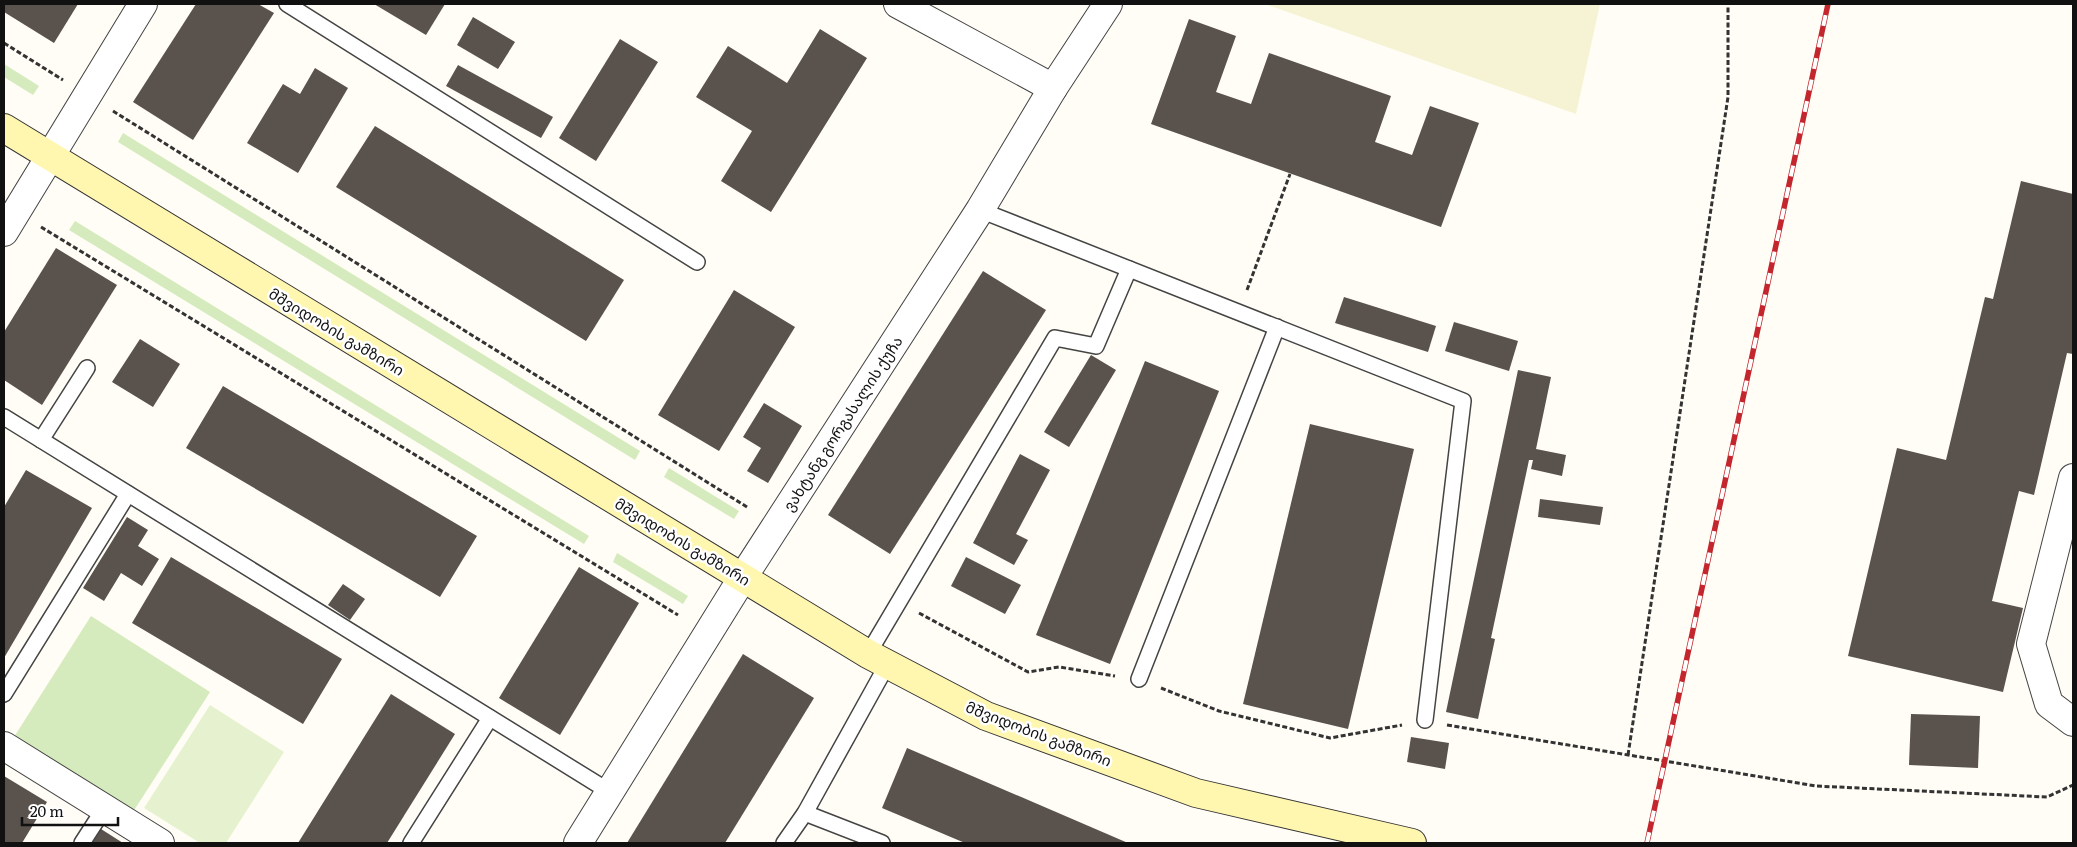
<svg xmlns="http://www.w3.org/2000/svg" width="2077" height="847" font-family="Literata,'Noto Sans Georgian',serif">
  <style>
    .farmland { fill: #f6f3d4 }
    .green { fill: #d5ebbd }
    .pitch { fill: #e6f2cf }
    .building { fill: #5a524d }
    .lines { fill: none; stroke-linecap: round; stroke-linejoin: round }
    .service-casing { stroke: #444; stroke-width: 18 }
    .minor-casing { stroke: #444; stroke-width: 30 }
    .tertiary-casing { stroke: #444; stroke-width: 30 }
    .secondary-casing { stroke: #333; stroke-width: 30 }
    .path { stroke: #333; stroke-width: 3; stroke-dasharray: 5 2.5; stroke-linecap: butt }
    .service { stroke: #fff; stroke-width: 15 }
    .minor { stroke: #fff; stroke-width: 28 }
    .tertiary { stroke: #fff; stroke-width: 28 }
    .secondary { stroke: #fff6b0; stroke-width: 28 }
    .rail-casing { stroke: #c4262e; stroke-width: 5.5 }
    .rail { stroke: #fff; stroke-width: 4; stroke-dasharray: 11; stroke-linecap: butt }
    .labels { text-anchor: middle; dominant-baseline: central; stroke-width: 5; stroke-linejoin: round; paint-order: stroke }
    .street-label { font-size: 15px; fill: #111; stroke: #fff }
  </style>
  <rect width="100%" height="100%" fill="#fffdf5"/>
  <path class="farmland" d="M1265 4H1600L1576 114Z"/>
  <g class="green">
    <path d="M4 64 39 86 33 95 4 77Z"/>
    <path d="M123 133 640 451 635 460 118 142Z"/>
    <path d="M75 221 589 536 584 544 69 230Z"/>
    <path d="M669 468 739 511 734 519 664 477Z"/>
    <path d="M617 553 688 596 683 604 613 562Z"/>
    <path d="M91 616 210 692 133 812 14 737Z"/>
  </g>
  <path class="pitch" d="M210 705 284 752 226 843H200L144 808Z"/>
  <g class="building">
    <path d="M4 4H78L54 43 4 12Z"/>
    <path d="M196 4H258L274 13 193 140 133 102Z"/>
    <path d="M374 4H445L426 35Z"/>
    <path d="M473 17 515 42 498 69 457 45Z"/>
    <path d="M1189 19 1236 36 1216 92 1251 104 1269 53 1391 96 1375 142 1412 155 1430 106 1479 123 1441 227 1151 124Z"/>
    <path d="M820 29 867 58 771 212 721 181 752 131 696 97 728 46 787 83Z"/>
    <path d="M620 39 658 62 596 161 559 138Z"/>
    <path d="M458 65 553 117 541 138 446 86Z"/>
    <path d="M315 68 348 88 298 173 247 143 283 84 300 94Z"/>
    <path d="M375 126 624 280 586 341 336 187Z"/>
    <path d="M2021 181 2073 194V354L2067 353 2034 495 2019 491 1992 601 2023 608 2003 692 1848 656 1897 448 1946 460 1985 297 1993 299Z"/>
    <path d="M56 248 117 285 42 405 4 380V332Z"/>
    <path d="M983 271 1046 310 890 554 828 515Z"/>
    <path d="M734 290 795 327 719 451 658 415Z"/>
    <path d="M1344 297 1436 326 1428 352 1335 323Z"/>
    <path d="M1454 322 1518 341 1509 371 1445 351Z"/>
    <path d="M140 339 180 364 153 407 112 382Z"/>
    <path d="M1091 355 1116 370 1069 447 1044 432Z"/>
    <path d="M1145 361 1219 391 1110 664 1036 635Z"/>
    <path d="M1518 370 1551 377 1536 449 1566 455 1562 476 1531 469 1533 460H1529L1491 638 1495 639 1478 719 1446 712Z"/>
    <path d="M223 386 477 536 440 597 186 448Z"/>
    <path d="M764 403 802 426 768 483 747 471 761 448 743 437Z"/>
    <path d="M1310 424 1414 449 1348 729 1243 704Z"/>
    <path d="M1020 454 1050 470 1016 534 1028 540 1014 565 973 543Z"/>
    <path d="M26 470 92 508 4 658V507Z"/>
    <path d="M1540 499 1603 507 1600 525 1538 517Z"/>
    <path d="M127 517 148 530 138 546 159 559 142 586 121 573 104 601 83 588Z"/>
    <path d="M171 557 342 659 303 724 132 623Z"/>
    <path d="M966 557 1021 585 1005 614 951 586Z"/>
    <path d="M579 567 639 603 560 735 499 698Z"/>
    <path d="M343 584 365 599 350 620 328 605Z"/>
    <path d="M743 654 814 698 725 843H627Z"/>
    <path d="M391 694 455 734 387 843H298Z"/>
    <path d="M1911 714 1980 716 1978 768 1909 765Z"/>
    <path d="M1411 737 1449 743 1445 769 1407 762Z"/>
    <path d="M907 748 1128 843H965L882 808Z"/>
    <path d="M4 776 47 802 22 843H4Z"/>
    <path d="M101 829 123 843H91Z"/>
  </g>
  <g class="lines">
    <defs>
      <g id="service">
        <path d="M287 4 697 262"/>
        <path d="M980 210 1463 401 1425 720"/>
        <path d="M4 417 610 792"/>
        <path d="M41 440 87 368"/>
        <path d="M868 654 1055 338 1096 346 1129 269"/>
        <path d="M1139 679 1277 327"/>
        <path d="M4 694 128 494"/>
        <path d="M805 813 882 843"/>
        <path d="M82 843 104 809"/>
        <path d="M411 843 490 718"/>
        <path d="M784 843 805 813 887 665"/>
      </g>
      <g id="minor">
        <path d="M898 4 1053 88"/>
        <path d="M4 232 143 4"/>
        <path d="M2073 478 2031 644 2049 704 2073 722"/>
        <path d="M743 577 980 210 1053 88 1108 4"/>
        <path d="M4 746 160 843"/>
      </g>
      <path id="tertiary" d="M578 843 743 577"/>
      <path id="secondary" d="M4 128 868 654 986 716 1196 793 1412 843"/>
    </defs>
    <use href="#service" class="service-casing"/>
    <use href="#minor" class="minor-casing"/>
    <use href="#tertiary" class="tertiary-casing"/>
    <use href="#secondary" class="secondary-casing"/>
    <g class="path">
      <path d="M4 43 63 80"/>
      <path d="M113 111 747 507"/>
      <path d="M41 227 678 615"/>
      <path d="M1247 290 1290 174"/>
      <path d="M919 613 1028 672 1059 667 1115 676"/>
      <path d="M1161 688 1219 711 1330 738 1402 725"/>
      <path d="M1447 725 1816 786 2047 797 2073 785"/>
      <path d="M1628 755 1728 97V4"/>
    </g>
    <use href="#service" class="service"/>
    <use href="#minor" class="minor"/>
    <use href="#tertiary" class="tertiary"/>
    <use href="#secondary" class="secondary"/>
    <defs>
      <path id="rail" d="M1647 843 1828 4"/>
    </defs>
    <use href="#rail" class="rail-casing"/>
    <use href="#rail" class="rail"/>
  </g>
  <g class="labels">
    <g class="street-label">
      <text transform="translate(337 331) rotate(31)">მშვიდობის გამზირი</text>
      <text transform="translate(842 423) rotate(-57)">ვახტანგ გორგასალის ქუჩა</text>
      <text transform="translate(683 541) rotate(31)">მშვიდობის გამზირი</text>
      <text transform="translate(1039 733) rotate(21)">მშვიდობის გამზირი</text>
    </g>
  </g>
  <rect width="2077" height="847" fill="none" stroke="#111111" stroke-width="10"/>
  <path d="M22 817v8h96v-8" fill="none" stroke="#111111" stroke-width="2.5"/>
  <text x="30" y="817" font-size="15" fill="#111111" stroke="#ffffff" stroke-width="4" paint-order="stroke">20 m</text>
</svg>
